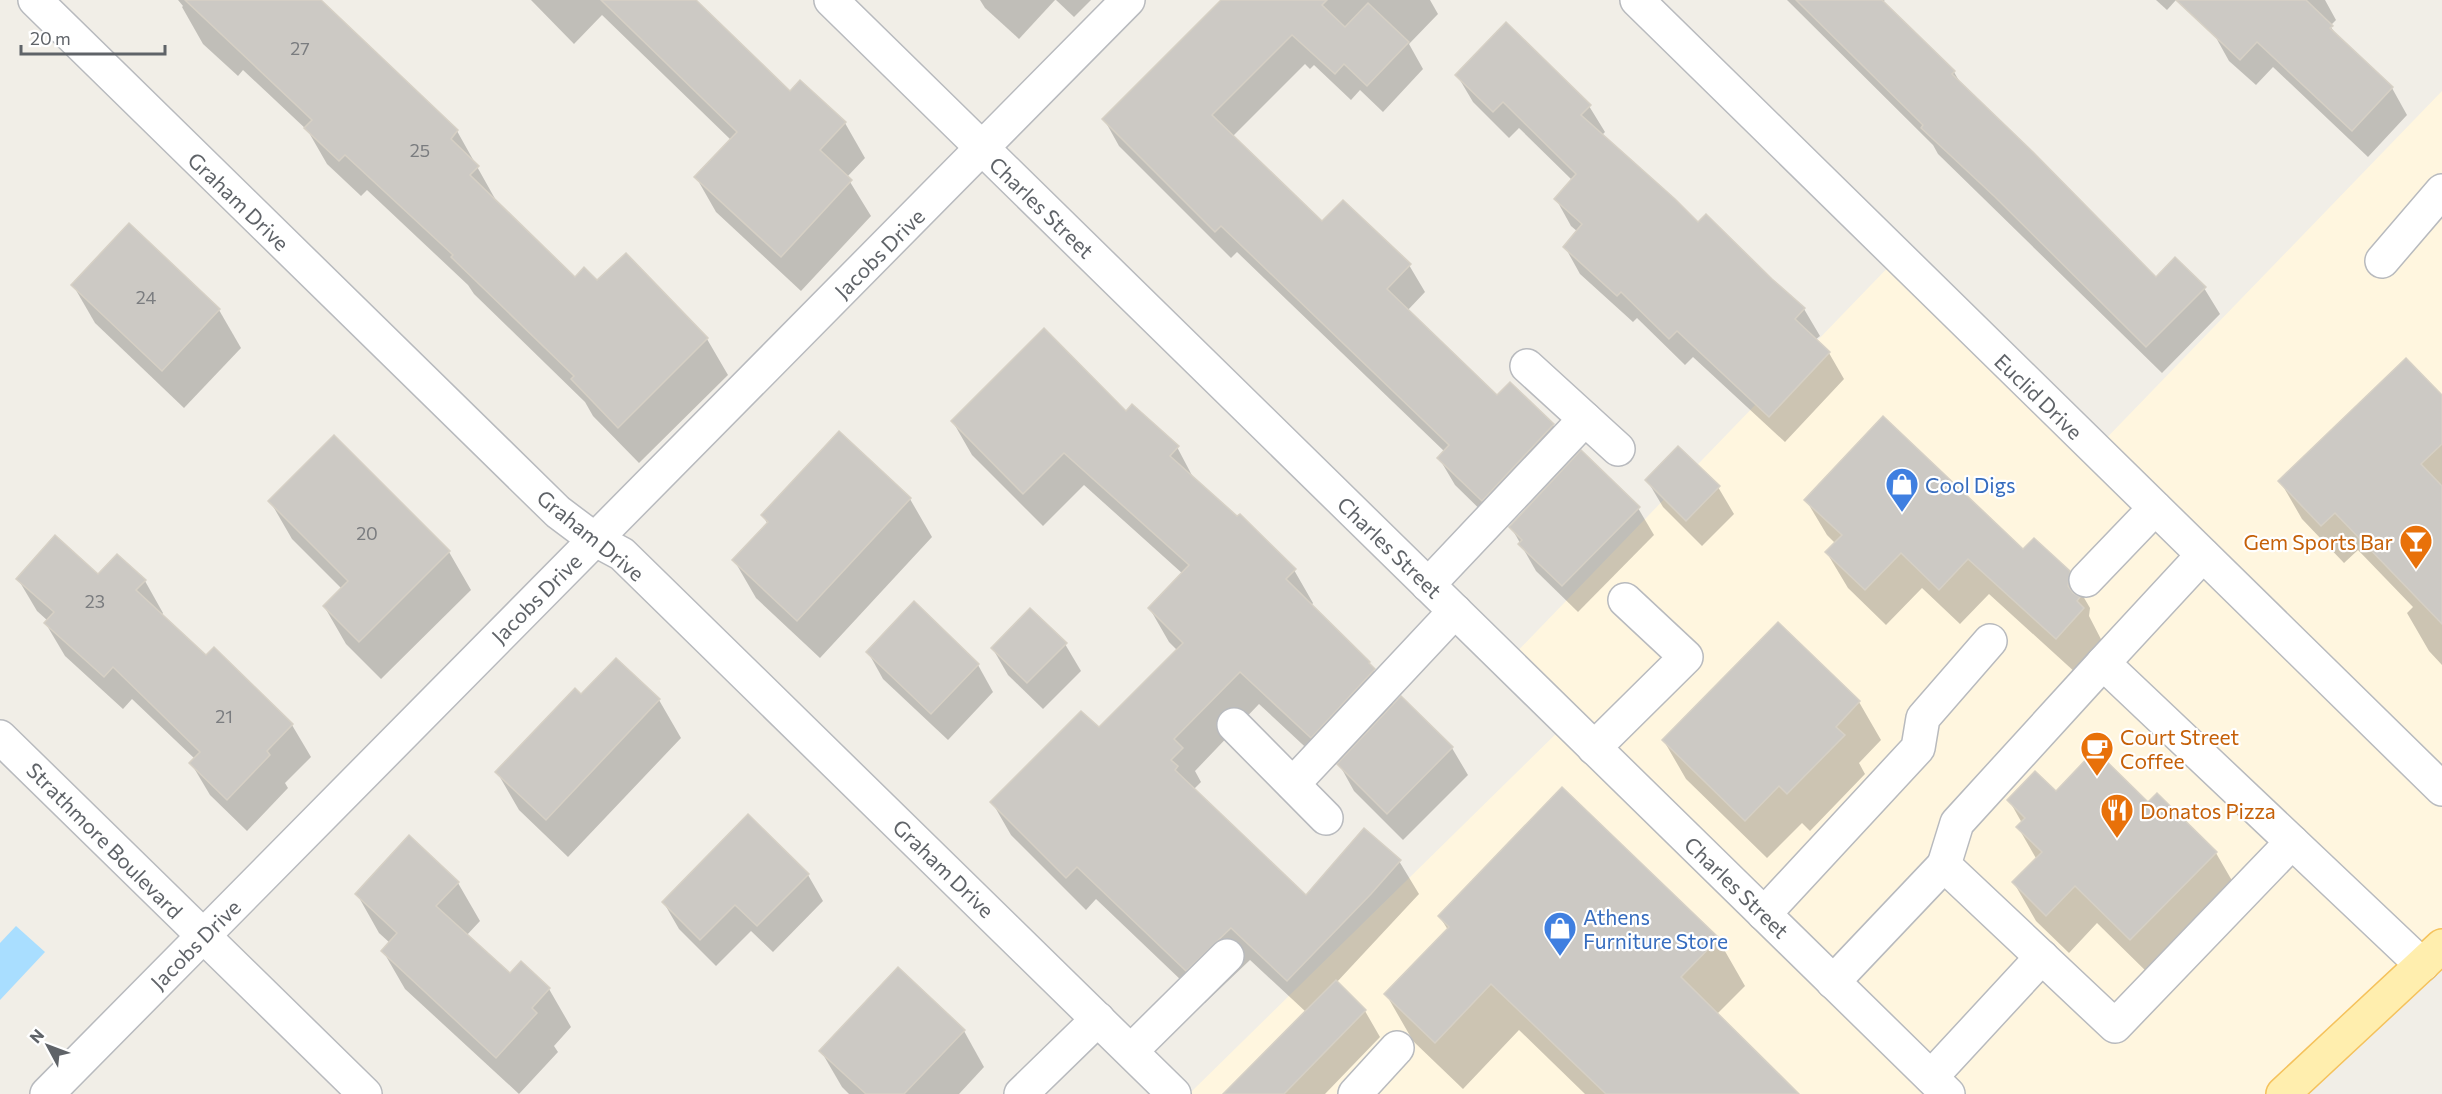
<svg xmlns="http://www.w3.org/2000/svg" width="2442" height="1094" font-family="Commissioner,sans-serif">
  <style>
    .commercial { fill: #fff6df }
    .water { fill: #a9deff }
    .shadow { fill: #0003 }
    .building { fill: #ccc9c4; stroke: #d6d0c5; stroke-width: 1.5 }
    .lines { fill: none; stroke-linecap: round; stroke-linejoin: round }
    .minor-casing { stroke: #b8babe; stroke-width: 36 }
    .major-casing { stroke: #f5c25c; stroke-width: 36 }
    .minor { stroke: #fff; stroke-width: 33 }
    .major { stroke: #ffeeae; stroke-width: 33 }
    .labels { text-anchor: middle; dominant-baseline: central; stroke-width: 4.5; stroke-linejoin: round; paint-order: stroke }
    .number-label { font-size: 18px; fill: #7a7c7f }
    .street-label { font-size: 21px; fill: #5f6368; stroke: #fff }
    .shop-label { font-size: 21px; fill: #366cbe; stroke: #fff; text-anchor: start }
    .food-label { font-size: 21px; fill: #c56008; stroke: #fff; text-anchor: start }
  </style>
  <rect width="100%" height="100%" fill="#f1eee7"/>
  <path class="commercial" d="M2442 91V946L2283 1094H1189L1568 722 1507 662 1898 257 2095 450Z"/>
  <path class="water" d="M16 926 45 952 0 1000V943Z"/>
  <g class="shadow">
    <path d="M178 0H319L457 131 498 204 576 279 597 282 707 339 728 375 639 463 593 416 585 402 474 294 468 285 367 190 361 196 327 164 308 131 243 70 238 76 203 44 182 7 183 6Z"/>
    <path d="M531 0H694L790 93 845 123 865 158 847 177 871 216 801 291 716 212 696 177 731 140 602 15 574 44Z"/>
    <path d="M980 0H1055L1019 39 985 8Z"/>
    <path d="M1056 0H1091L1074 17Z"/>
    <path d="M1239 0H1430L1438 14 1409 44 1423 69 1383 112 1360 90 1351 100 1314 65 1310 69 1305 64 1232 137 1322 223 1409 265 1425 292 1407 311 1498 397 1510 384 1553 425 1568 452 1498 527 1455 485 1439 458 1445 452 1237 252 1231 258 1119 146 1104 119Z"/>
    <path d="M1787 0H1885L1882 2 1954 72 1962 86 2156 279 2204 288 2220 314 2162 373 1938 154 1933 145Z"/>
    <path d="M2156 0H2176L2167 10Z"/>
    <path d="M2246 0H2325L2336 20 2330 26 2338 37 2392 88 2407 115 2368 157 2273 67 2256 85 2229 61 2214 34Z"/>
    <path d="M1457 75 1589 106 1605 132 1602 135 1698 224 1771 280 1804 309 1820 336 1815 340 1829 353 1844 379 1785 442 1693 357 1685 365 1637 318 1633 322 1580 274 1565 247 1578 232 1571 226 1556 199 1572 180 1519 128 1509 138 1473 102Z"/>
    <path d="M73 285 219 310 241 348 184 408 95 323Z"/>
    <path d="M2442 397V665L2429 651 2407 613 2413 607 2358 550 2344 563 2302 519 2280 481Z"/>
    <path d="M1126 413 1177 447 1195 481 1294 570 1313 603 1311 606 1369 663 1394 706 1401 698 1452 748 1468 775 1403 840 1354 791 1338 762 1330 770 1259 704 1195 771 1201 782 1193 790 1306 897 1399 861 1419 894 1336 983 1365 1011 1380 1037 1325 1094H1250L1306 1012 1250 960 1205 1003 1096 899 1086 910 1011 835 992 802 1099 729 1178 651 1169 642 1150 609 1183 574 1084 485 1043 526 972 455 953 422Z"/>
    <path d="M840 433 910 499 932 537 820 658 756 598 734 560 768 525 763 515Z"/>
    <path d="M1647 480 1718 487 1734 514 1702 546 1663 507Z"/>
    <path d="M1806 500 2023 552 2069 572 2090 608 2089 616 2104 645 2077 674 1989 594 1960 624 1922 588 1886 625 1848 588 1827 553 1836 544 1827 535Z"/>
    <path d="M270 501 449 552 471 590 381 679 346 644 324 606 342 589 292 539Z"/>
    <path d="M1638 508 1654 535 1578 612 1536 571 1511 527Z"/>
    <path d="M98 576 145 581 163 613 161 616 206 657 292 725 311 757 285 783 288 788 247 831 210 795 191 763 195 759 132 699 123 709 65 656 46 624 48 621 37 611 18 579Z"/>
    <path d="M914 603 978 665 993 692 948 740 883 679 868 652Z"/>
    <path d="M1778 624 1859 702 1881 740 1859 763 1865 774 1810 831 1802 823 1767 858 1686 779 1664 741Z"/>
    <path d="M1065 644 1081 671 1043 709 1008 675 993 649Z"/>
    <path d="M616 660 659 700 681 738 568 857 519 810 497 772 581 696Z"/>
    <path d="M2056 793 2148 804 2216 853 2238 891 2153 978 2097 923 2069 953 2036 921 2014 883 2037 860 2018 827 2022 823 2009 800Z"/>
    <path d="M808 875 823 901 773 952 751 931 716 966 679 929 664 903Z"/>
    <path d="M458 883 480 921 466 936 510 975 521 963 549 989 571 1027 554 1046 558 1052 519 1094 405 989 383 951 390 943 379 933 357 894Z"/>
    <path d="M1440 917 1718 939 1745 986 1717 1014 1797 1094H1585L1519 1030 1463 1089 1413 1041 1386 994 1448 930Z"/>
    <path d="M964 1031 984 1067 959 1094H849L842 1087 821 1051Z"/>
  </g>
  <g class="building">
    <path d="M185 0H321L458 130 451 139 479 166 470 175 575 277 584 267 597 280 626 253 708 338 618 428 571 379 574 376 451 257 453 255 345 155 339 161 304 128 312 120Z"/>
    <path d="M601 0H696L790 91 800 80 846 122 820 150 852 180 781 257 694 177 737 132Z"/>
    <path d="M1221 0H1327L1322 5 1345 27 1368 3 1409 42 1367 86 1344 64 1335 74 1292 35 1212 115 1322 221 1343 200 1411 264 1387 289 1497 395 1510 382 1554 424 1482 501 1437 458 1449 445 1221 226 1215 232 1102 119Z"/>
    <path d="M1796 0H1882L1955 71 1952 74 2033 152 2156 277 2175 257 2206 287 2146 347 1995 197 1921 128 1923 125Z"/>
    <path d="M2176 0H2306L2333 26 2330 28 2393 87 2352 131 2257 42 2240 60Z"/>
    <path d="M1506 22 1591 105 1581 115 1675 199 1698 222 1706 214 1772 279 1805 308 1795 319 1830 352 1769 417 1677 331 1669 339 1621 292 1617 296 1563 247 1582 224 1554 199 1576 174 1503 102 1493 112 1455 75Z"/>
    <path d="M129 223 220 309 162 371 71 285Z"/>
    <path d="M1044 328 1126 411 1132 404 1179 446 1170 456 1237 516 1240 514 1296 569 1286 579 1370 662 1369 663 1375 669 1311 738 1240 672 1174 739 1183 748 1171 760 1178 766 1175 770 1306 895 1364 828 1401 860 1371 894 1287 981 1231 928 1186 971 1077 867 1066 878 990 802 1081 711 1099 727 1183 643 1148 608 1189 565 1064 453 1023 494 951 421Z"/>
    <path d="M2406 358 2442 395V444L2421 464 2442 486V624L2335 513 2321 526 2278 481Z"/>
    <path d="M1883 416 2023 549 2034 538 2070 571 2068 586 2073 593 2080 597 2077 601 2084 608 2056 639 1968 559 1939 590 1901 553 1865 590 1825 552 1842 535 1804 500Z"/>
    <path d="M839 431 911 498 797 621 732 560 768 522 761 515Z"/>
    <path d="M334 435 450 551 359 642 323 606 348 581 268 501Z"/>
    <path d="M1678 446 1720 486 1686 521 1645 480Z"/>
    <path d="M1581 450 1640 507 1562 586 1518 544 1522 540 1509 527Z"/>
    <path d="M55 535 98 574 117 554 146 580 136 590 206 655 214 647 293 724 267 751 270 755 227 800 189 763 200 752 113 667 104 677 44 623 54 612 16 579Z"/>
    <path d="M914 601 979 664 931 714 866 652Z"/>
    <path d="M1030 608 1067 643 1027 683 991 648Z"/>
    <path d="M1778 622 1860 701 1836 727 1845 735 1787 794 1779 786 1745 821 1662 740Z"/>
    <path d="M616 658 660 699 546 820 495 772 575 688 581 694Z"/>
    <path d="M1401 696 1453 747 1387 814 1337 764Z"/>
    <path d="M2095 750 2148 802 2157 793 2217 852 2130 940 2075 886 2046 916 2012 882 2042 852 2016 827 2025 818 2007 800 2035 771 2056 791Z"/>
    <path d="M1562 787 1719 938 1681 977 1799 1094H1606L1491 984 1435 1043 1384 994 1449 927 1438 916Z"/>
    <path d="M748 814 809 874 757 926 735 905 700 940 662 902Z"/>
    <path d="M409 835 459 882 436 906 510 973 521 961 550 988 532 1008 537 1013 496 1058 381 951 397 933 355 894Z"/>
    <path d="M898 967 965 1030 904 1094H866L819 1051Z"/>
    <path d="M1336 980 1366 1010 1284 1094H1223Z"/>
  </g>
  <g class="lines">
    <defs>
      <g id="minor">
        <path d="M35 0 558 512 594 539 622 554 1174 1094"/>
        <path d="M831 0 1948 1094"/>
        <path d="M1637 0 2442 789"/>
        <path d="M2382 261 2442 191"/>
        <path d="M1527 366 1618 449"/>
        <path d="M2203 555 2103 663 2422 965"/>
        <path d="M2086 580 2155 508"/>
        <path d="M1428 585 1585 419"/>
        <path d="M2103 663 1957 823 1944 865 2115 1026 2292 842"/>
        <path d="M1234 725 1326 818"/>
        <path d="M0 737 365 1094"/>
        <path d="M1594 748 1686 657 1625 600"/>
        <path d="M1293 784 1455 611"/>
        <path d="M1764 914 1918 748 1923 718 1990 641"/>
        <path d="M1833 982 1944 865"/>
        <path d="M1131 1051 1227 956"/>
        <path d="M1931 1077 2042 957"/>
        <path d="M47 1094 1128 0"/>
        <path d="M1021 1094 1098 1019"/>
        <path d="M1355 1094 1397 1048"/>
      </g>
      <path id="major" d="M2283 1094 2442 946"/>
    </defs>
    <use href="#minor" class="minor-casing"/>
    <use href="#major" class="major-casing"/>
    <use href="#minor" class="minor"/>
    <use href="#major" class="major"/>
  </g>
  <defs>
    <symbol id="shop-pin" viewBox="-11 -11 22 30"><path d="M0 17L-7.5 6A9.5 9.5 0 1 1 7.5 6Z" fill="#3f7fe0" stroke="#fff"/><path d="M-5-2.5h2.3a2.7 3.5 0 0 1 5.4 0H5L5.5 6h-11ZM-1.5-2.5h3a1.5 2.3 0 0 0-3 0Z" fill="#fff"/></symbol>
    <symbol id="bar-pin" viewBox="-11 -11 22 30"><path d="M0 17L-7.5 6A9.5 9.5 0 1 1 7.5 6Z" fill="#e8710a" stroke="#fff"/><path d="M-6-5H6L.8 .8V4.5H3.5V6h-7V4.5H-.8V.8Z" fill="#fff"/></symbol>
    <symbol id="cafe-pin" viewBox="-11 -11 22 30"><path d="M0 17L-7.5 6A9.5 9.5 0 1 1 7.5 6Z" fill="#e8710a" stroke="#fff"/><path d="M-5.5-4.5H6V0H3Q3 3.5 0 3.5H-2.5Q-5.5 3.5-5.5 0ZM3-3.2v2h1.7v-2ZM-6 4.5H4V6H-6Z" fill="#fff"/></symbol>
    <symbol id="restaurant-pin" viewBox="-11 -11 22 30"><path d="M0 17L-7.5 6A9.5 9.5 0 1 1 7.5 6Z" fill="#e8710a" stroke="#fff"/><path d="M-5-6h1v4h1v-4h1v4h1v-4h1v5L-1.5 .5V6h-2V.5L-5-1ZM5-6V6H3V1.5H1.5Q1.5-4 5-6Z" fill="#fff"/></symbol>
  </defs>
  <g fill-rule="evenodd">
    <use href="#shop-pin" x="1883" y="465" width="38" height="52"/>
    <use href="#bar-pin" x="2397" y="522" width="38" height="52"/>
    <use href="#cafe-pin" x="2078" y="729" width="38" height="52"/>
    <use href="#restaurant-pin" x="2098" y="791" width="38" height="52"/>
    <use href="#shop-pin" x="1541" y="909" width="38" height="52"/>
  </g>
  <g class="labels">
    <g class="number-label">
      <text x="300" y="48">27</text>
      <text x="420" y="150">25</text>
      <text x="146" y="297">24</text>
      <text x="367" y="533">20</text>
      <text x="95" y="601">23</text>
      <text x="224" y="716">21</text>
    </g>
    <g class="street-label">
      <text transform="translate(239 201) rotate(44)">Graham Drive</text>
      <text transform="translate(1042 207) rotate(44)">Charles Street</text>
      <text transform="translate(879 253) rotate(-45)">Jacobs Drive</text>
      <text transform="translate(2039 396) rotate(44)">Euclid Drive</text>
      <text transform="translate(591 535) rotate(39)">Graham Drive</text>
      <text transform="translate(1390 547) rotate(44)">Charles Street</text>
      <text transform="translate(536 598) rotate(-45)">Jacobs Drive</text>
      <text transform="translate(105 840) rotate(45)">Strathmore Boulevard</text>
      <text transform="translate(944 868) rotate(44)">Graham Drive</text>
      <text transform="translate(1737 887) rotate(44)">Charles Street</text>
      <text transform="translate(195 944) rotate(-45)">Jacobs Drive</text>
    </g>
    <g class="shop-label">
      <text x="1925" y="484">Cool Digs</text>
      <text x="1583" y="916">Athens<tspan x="1583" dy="24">Furniture Store</tspan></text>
    </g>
    <g class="food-label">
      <text x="2393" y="541" text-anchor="end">Gem Sports Bar</text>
      <text x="2120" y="736">Court Street<tspan x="2120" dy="24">Coffee</tspan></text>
      <text x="2140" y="810">Donatos Pizza</text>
    </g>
  </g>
  <g transform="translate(48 1046) rotate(311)" stroke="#ffffff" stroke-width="4.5" paint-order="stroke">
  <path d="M0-4.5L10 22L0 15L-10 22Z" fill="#5f6368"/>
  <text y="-9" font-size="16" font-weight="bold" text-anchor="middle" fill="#5f6368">N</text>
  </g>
  <path d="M21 45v9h144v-9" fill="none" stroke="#5f6368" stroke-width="3"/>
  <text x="30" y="45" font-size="18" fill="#5f6368" stroke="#ffffff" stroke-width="4.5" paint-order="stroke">20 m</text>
</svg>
